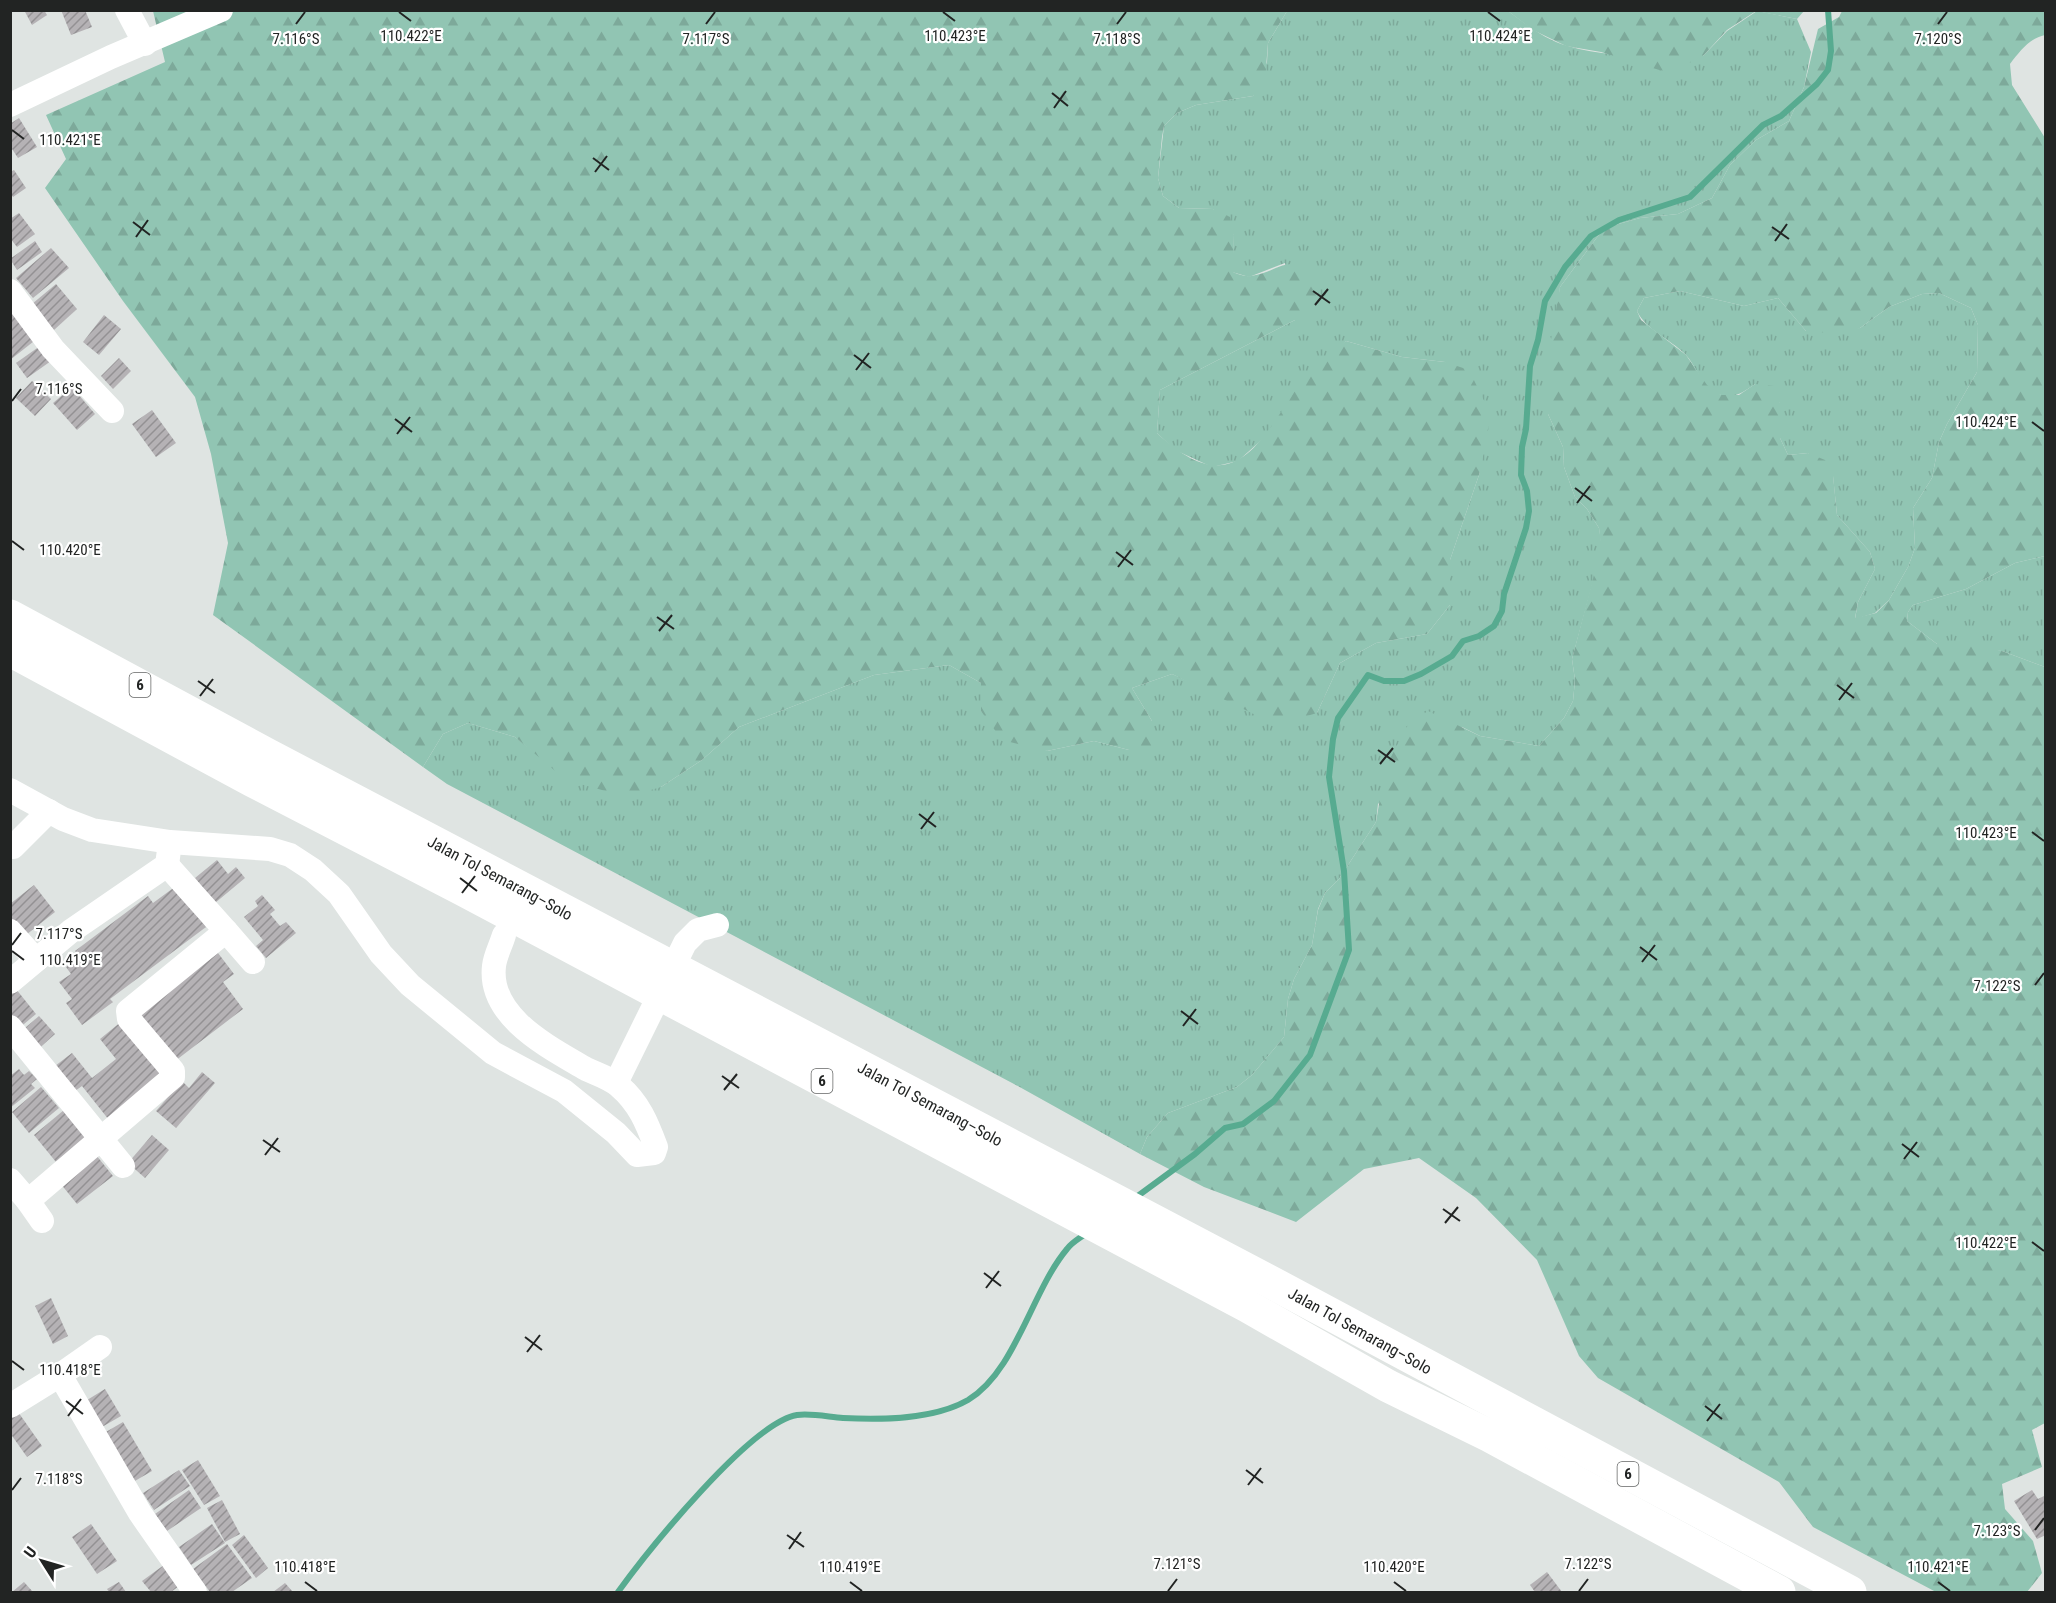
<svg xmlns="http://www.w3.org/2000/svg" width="2056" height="1603" font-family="'Roboto Condensed',sans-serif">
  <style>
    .grass { fill: url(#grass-tufts) }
    .forest { fill: url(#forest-firs); fill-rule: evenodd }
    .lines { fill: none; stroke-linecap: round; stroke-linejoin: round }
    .stream { stroke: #57ab90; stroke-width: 6 }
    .building { fill: url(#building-hatch) }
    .minor { stroke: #fff; stroke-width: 24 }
    .highway { stroke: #fff; stroke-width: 33 }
    .ticks { fill: none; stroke: #222423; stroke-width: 2 }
    .labels { text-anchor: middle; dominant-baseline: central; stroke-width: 4.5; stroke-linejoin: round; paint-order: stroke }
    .shield { fill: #fff; stroke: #646665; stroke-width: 1.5 }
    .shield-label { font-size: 15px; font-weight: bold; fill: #222423 }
    .street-label { font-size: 16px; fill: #222423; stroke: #fff }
    .ticks-label { font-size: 15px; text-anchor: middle; fill: #222423; stroke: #fff; stroke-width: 4.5; stroke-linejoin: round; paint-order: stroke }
  </style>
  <defs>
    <pattern id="grass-tufts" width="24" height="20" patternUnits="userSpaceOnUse" patternTransform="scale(1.5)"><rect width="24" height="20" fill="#91c5b3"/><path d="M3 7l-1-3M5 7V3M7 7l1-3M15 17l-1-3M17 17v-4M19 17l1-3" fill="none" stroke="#7da99a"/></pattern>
    <pattern id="forest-firs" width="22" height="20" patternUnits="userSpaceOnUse" patternTransform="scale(1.5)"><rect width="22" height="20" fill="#91c5b3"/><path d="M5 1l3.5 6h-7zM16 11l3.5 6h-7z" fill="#7da99a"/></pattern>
    <pattern id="building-hatch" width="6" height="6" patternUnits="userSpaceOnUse" patternTransform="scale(1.5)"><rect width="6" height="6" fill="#b5b2b5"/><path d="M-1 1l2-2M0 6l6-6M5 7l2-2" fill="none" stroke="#939193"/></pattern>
  </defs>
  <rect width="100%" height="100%" fill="#dfe4e2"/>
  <g class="grass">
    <path d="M1287 11H1508C1526 24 1545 40 1568 46 1610 59 1659 55 1703 56L1727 31 1757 11 1797 19 1811 52 1804 87 1789 121 1756 140 1730 165 1712 198 1678 214 1640 218 1604 228 1560 287 1548 414 1563 447 1564 467 1575 497 1587 509 1599 528 1602 548 1572 659 1575 680 1573 701 1564 718 1539 746 1480 736 1462 727 1378 804 1376 822 1339 879 1325 893 1318 909 1312 945 1294 979 1288 999 1284 1037 1252 1075 1237 1087 1168 1113 1147 1137 1140 1154 1014 1084 447 784 423 767 443 734 468 723 515 737 538 755 661 787 702 760 739 727 874 675 949 665 981 683V711L1047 751 1094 741 1129 750 1152 721 1132 688 1172 674 1215 693 1317 713 1340 663 1376 643 1427 634 1450 605V560L1480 472 1445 362 1402 357 1346 341 1266 436 1238 461 1212 467 1175 450 1157 433 1160 390 1295 320 1285 263 1249 277 1232 272 1234 235 1213 209 1179 208 1163 196 1158 178 1164 126 1177 113 1196 105 1253 96 1267 62 1268 43Z"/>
    <path d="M1680 291 1744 306 1778 298 1806 331 1860 328 1889 307 1922 294 1939 293 1971 308 1978 325 1977 372 1947 424 1939 442 1932 478 1913 508 1915 548 1908 567 1889 600 1875 613 1855 619 1858 602 1875 569 1870 552 1837 515 1833 476 1808 453 1788 455 1780 438V403L1755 384C1745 391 1735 399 1721 395 1703 391 1697 366 1685 354 1670 339 1646 330 1637 311L1644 298Z"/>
    <path d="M2045 556V667L2002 651 1937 644 1907 621 1908 612 1913 605 1966 589 2015 563Z"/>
  </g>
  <g class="forest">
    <path d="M153 11H1287L1268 43 1265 81 1253 96 1196 105 1177 113 1164 126 1162 137 1158 178 1163 196 1179 208 1213 209 1230 217 1234 235 1233 272C1238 274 1245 277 1251 276 1281 271 1286 253 1317 274 1321 299 1317 306 1295 320L1160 390 1157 433C1241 512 1264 429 1310 370 1319 359 1334 350 1346 341L1402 357 1445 362 1469 370 1491 415 1480 472 1450 560V605L1427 634 1376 643 1340 663 1317 713 1276 725 1172 674 1132 688 1152 721 1155 748 1129 750 1094 741 1047 751 1002 740 981 711V683L949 665 874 675 739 727 702 760 661 787 627 797 566 780 515 737 468 723 443 734 423 767 213 615 228 543 211 454 195 397 123 301 45 188 66 159 46 115 165 62Z"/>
    <path d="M1508 11H1804L1797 19 1756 11 1727 30 1703 56 1669 73 1601 52 1566 46 1533 30Z"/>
    <path d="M1842 11H2045V35C2030 38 2020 51 2010 64L2012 85 2045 138V556L2015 563 1966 589 1913 605 1908 612 1907 621 1937 644 1958 641 2002 651 2045 667V1423L2032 1430 2042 1467 2002 1484 2005 1509 2033 1541 2042 1573 2027 1592H1936L1813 1527 1779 1482 1598 1378 1579 1356 1537 1260 1476 1198 1419 1158 1364 1169 1296 1222 1204 1187 1140 1154 1147 1137 1168 1113 1237 1087 1252 1075 1284 1037 1288 999 1294 979 1312 945 1318 910 1325 893 1339 879 1376 822 1385 768 1409 723 1428 711 1480 736 1539 746 1564 718 1573 701 1575 680 1572 659 1601 548 1599 528 1587 509 1575 497 1564 467 1563 447 1548 414V357L1560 287 1604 228 1640 218 1678 214 1712 198 1730 165 1756 140 1789 121 1804 87 1818 29 1839 17ZM1680 291 1744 306 1778 298 1806 331 1843 334 1860 328 1889 307 1922 294 1939 293 1971 308 1978 325 1977 372 1947 424 1939 442 1932 478 1913 508 1915 548 1908 567 1889 600 1876 613 1855 618 1858 602 1875 569 1870 552 1837 515 1833 475 1825 460 1808 453 1788 455 1780 438V403L1774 386 1755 384 1739 395H1721L1707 385 1686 355 1641 320 1637 311 1644 298Z"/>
  </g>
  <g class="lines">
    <g class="stream">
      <path d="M1135 1198 1195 1154 1225 1128 1243 1124 1274 1101 1310 1055 1349 950 1344 871 1329 777 1333 739 1338 718 1368 675 1384 681H1404L1421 674 1452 656 1463 641 1479 636 1494 626 1502 611 1504 594 1526 528 1529 511 1527 491 1521 475 1522 447 1526 429 1530 366 1538 340 1545 301 1565 267 1591 236 1619 220 1690 197 1763 125 1781 116 1817 84 1828 70 1831 51 1828 10"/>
      <path d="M618 1592C647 1552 750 1423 797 1415 811 1413 829 1417 843 1418 881 1420 933 1420 968 1400 1016 1371 1031 1292 1067 1249 1072 1242 1082 1237 1088 1232"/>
    </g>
  </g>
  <g class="building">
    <path d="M24 10H44L47 15 32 25Z"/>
    <path d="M61 10H85L92 27 71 35Z"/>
    <path d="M19 118 37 147 18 158 10 146V124Z"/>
    <path d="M14 170 26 188 13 197 10 193V172Z"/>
    <path d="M19 213 35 234 17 247 10 238V219Z"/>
    <path d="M35 241 42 252 17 270 10 259Z"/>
    <path d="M51 248 69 268 33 298 16 278Z"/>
    <path d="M56 284 77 309 54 330 32 304Z"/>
    <path d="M16 311 38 338 10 360V316Z"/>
    <path d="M104 315 121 329 99 355 83 342Z"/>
    <path d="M40 346 51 361 27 378 16 363Z"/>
    <path d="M119 358 131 371 113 389 101 376Z"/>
    <path d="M32 381 51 399 35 416 16 398Z"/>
    <path d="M72 387 95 414 77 430 53 403Z"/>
    <path d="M152 410 176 443 156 457 132 424Z"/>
    <path d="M217 860 228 874 236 867 245 878 215 903 195 878Z"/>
    <path d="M34 885 55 912 22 938 10 922V904Z"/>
    <path d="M176 886 206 927 110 999 113 1002 82 1025 66 1003 72 999 59 982 71 974 66 967 80 957 75 951 148 896 153 903Z"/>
    <path d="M262 895 275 910 270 914 280 926 286 922 296 933 266 958 256 946 263 940 244 917 258 906 255 901Z"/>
    <path d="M218 953 234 974 223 982 243 1009 175 1061 139 1012Z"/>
    <path d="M12 984 36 1014 18 1029 10 1020Z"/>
    <path d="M39 1016 55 1034 34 1053 18 1034Z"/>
    <path d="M122 1021 163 1072 109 1120 82 1086 75 1091 55 1066 72 1053 92 1078 116 1059 100 1039Z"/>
    <path d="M19 1069 24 1075 29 1071 37 1079 31 1084 35 1088 10 1108V1076Z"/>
    <path d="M202 1072 215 1083 176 1128 156 1111 182 1081 189 1088Z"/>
    <path d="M41 1087 59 1108 29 1133 12 1112Z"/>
    <path d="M64 1110 87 1138 56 1162 34 1135Z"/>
    <path d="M152 1135 169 1150 145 1178 128 1163Z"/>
    <path d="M96 1155 113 1176 77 1204 60 1183Z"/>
    <path d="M51 1298 68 1336 53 1344 35 1306Z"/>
    <path d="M105 1389 121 1416 95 1431 79 1405Z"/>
    <path d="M16 1409 42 1446 27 1457 10 1433V1414Z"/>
    <path d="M123 1422 152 1471 128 1485 99 1436Z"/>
    <path d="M198 1460 220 1496 204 1505 182 1470Z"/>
    <path d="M179 1470 190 1486 154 1510 143 1493Z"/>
    <path d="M189 1490 201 1508 167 1531 155 1514Z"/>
    <path d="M2032 1490 2038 1499 2046 1495V1535L2037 1539 2014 1501Z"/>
    <path d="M222 1500 240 1534 225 1542 207 1508Z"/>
    <path d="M91 1524 117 1561 97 1574 72 1537Z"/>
    <path d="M212 1524 225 1543 191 1565 179 1547Z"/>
    <path d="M244 1535 268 1568 256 1578 232 1545Z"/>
    <path d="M227 1544 252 1578 232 1592H210L193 1569Z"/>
    <path d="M164 1565 179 1586 171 1592H151L142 1581Z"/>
    <path d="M1547 1572 1562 1592H1535L1530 1585Z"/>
    <path d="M24 1582 33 1592H12Z"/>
    <path d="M119 1582 126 1592H109L107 1589Z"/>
    <path d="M285 1583 293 1592H273Z"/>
  </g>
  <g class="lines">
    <g class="minor">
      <path d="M127 10 145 44"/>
      <path d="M10 105 111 57 221 10"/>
      <path d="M10 291 53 349 112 411"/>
      <path d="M10 790 63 819 92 830 170 842 270 849 290 855 313 870 339 894 381 954 410 985 493 1053 564 1091 616 1133 637 1155 654 1153 656 1147C647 1123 639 1103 619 1086 610 1078 597 1074 586 1069 549 1047 488 1017 494 966 495 956 501 945 504 935"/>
      <path d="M13 847 49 811"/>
      <path d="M10 931 36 960"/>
      <path d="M226 931 253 962"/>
      <path d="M10 982 71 931 167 865 169 850"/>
      <path d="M10 1027 123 1166"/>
      <path d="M616 1083 685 943 698 930 717 925"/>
      <path d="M10 1180 28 1201 173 1077V1071L129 1019 128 1011 226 931 167 865"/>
      <path d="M28 1201 42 1221"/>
      <path d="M60 1375 100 1347"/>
      <path d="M10 1406 60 1375 140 1513 195 1592"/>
    </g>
    <g class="highway">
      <path d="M10 616 268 755 1263 1278 1850 1592"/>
      <path d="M10 650 253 781 462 889 1247 1306 1388 1386 1490 1436 1779 1592"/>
    </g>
  </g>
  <path class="ticks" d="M399 12 411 21M943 12 955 21M1488 12 1500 21M296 24 305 12M706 24 715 12M1117 24 1126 12M1938 24 1947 12M1052 93 1068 106M1054 108 1066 91M12 130 24 139M593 158 609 170M595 172 607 156M133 222 150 235M1772 227 1789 239M136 237 148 220M1775 241 1787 224M1313 291 1330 303M1315 305 1328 289M854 355 871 368M856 370 869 353M12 401 21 389M395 419 412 432M2032 422 2044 431M397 434 410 417M1575 488 1592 501M1577 503 1590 486M12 541 24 550M1116 552 1133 565M1118 567 1131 550M657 617 674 629M659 631 672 615M198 681 215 693M1837 685 1854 698M200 696 213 679M1839 700 1852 683M1378 750 1395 762M1380 764 1393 748M919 814 936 827M921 829 934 812M2032 832 2044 841M460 878 477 891M462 893 475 876M12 945 21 933M1640 947 1657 960M12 951 24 960M1642 962 1655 945M2035 985 2044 973M1181 1011 1198 1024M1183 1026 1196 1009M722 1076 739 1088M724 1090 737 1074M263 1140 280 1152M1902 1144 1919 1157M265 1155 278 1138M1904 1159 1917 1142M1443 1209 1460 1221M1445 1223 1458 1207M2032 1242 2044 1251M984 1273 1001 1286M986 1288 999 1271M525 1337 542 1350M527 1352 540 1335M12 1361 24 1370M66 1401 83 1414M1705 1406 1722 1419M68 1416 81 1399M1707 1421 1720 1404M1246 1470 1263 1483M1248 1485 1261 1468M12 1490 21 1478M2035 1530 2044 1518M787 1535 804 1547M789 1549 801 1532M305 1582 317 1591M850 1582 862 1591M1394 1582 1406 1591M1938 1582 1950 1591M1168 1591 1177 1579M1579 1591 1588 1579"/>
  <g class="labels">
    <g class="shield">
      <rect x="129.5" y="673" width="21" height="24" rx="4.5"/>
      <rect x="811.5" y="1069" width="21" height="24" rx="4.5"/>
      <rect x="1617.5" y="1462" width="21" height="24" rx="4.5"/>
    </g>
    <g class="shield-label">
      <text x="140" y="685">6</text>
      <text x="822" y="1081">6</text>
      <text x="1628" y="1474">6</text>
    </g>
    <g class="street-label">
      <text transform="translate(500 878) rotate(28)">Jalan Tol Semarang–Solo</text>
      <text transform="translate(930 1104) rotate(28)">Jalan Tol Semarang–Solo</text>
      <text transform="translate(1360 1331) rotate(29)">Jalan Tol Semarang–Solo</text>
    </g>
  </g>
  <g class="ticks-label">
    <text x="411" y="41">110.422°E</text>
    <text x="955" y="41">110.423°E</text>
    <text x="1500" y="41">110.424°E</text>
    <text x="1117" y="44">7.118°S</text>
    <text x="296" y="44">7.116°S</text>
    <text x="706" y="44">7.117°S</text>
    <text x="1938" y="44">7.120°S</text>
    <text x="70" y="145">110.421°E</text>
    <text x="59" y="394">7.116°S</text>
    <text x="1986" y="427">110.424°E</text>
    <text x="70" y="555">110.420°E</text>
    <text x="1986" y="838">110.423°E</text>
    <text x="59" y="939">7.117°S</text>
    <text x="70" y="965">110.419°E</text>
    <text x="1997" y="991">7.122°S</text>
    <text x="1986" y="1248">110.422°E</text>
    <text x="70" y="1375">110.418°E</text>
    <text x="59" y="1484">7.118°S</text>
    <text x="1997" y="1536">7.123°S</text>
    <text x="1177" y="1569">7.121°S</text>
    <text x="1588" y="1569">7.122°S</text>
    <text x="305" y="1572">110.418°E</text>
    <text x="850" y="1572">110.419°E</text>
    <text x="1394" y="1572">110.420°E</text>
    <text x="1938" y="1572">110.421°E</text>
  </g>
  <rect width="2056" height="1603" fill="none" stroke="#222423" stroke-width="24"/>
  <g transform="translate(42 1561) rotate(307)" stroke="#ffffff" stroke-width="4.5" paint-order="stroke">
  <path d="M0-4.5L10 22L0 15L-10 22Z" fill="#222423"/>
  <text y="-9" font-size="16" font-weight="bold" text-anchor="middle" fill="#222423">U</text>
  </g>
</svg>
